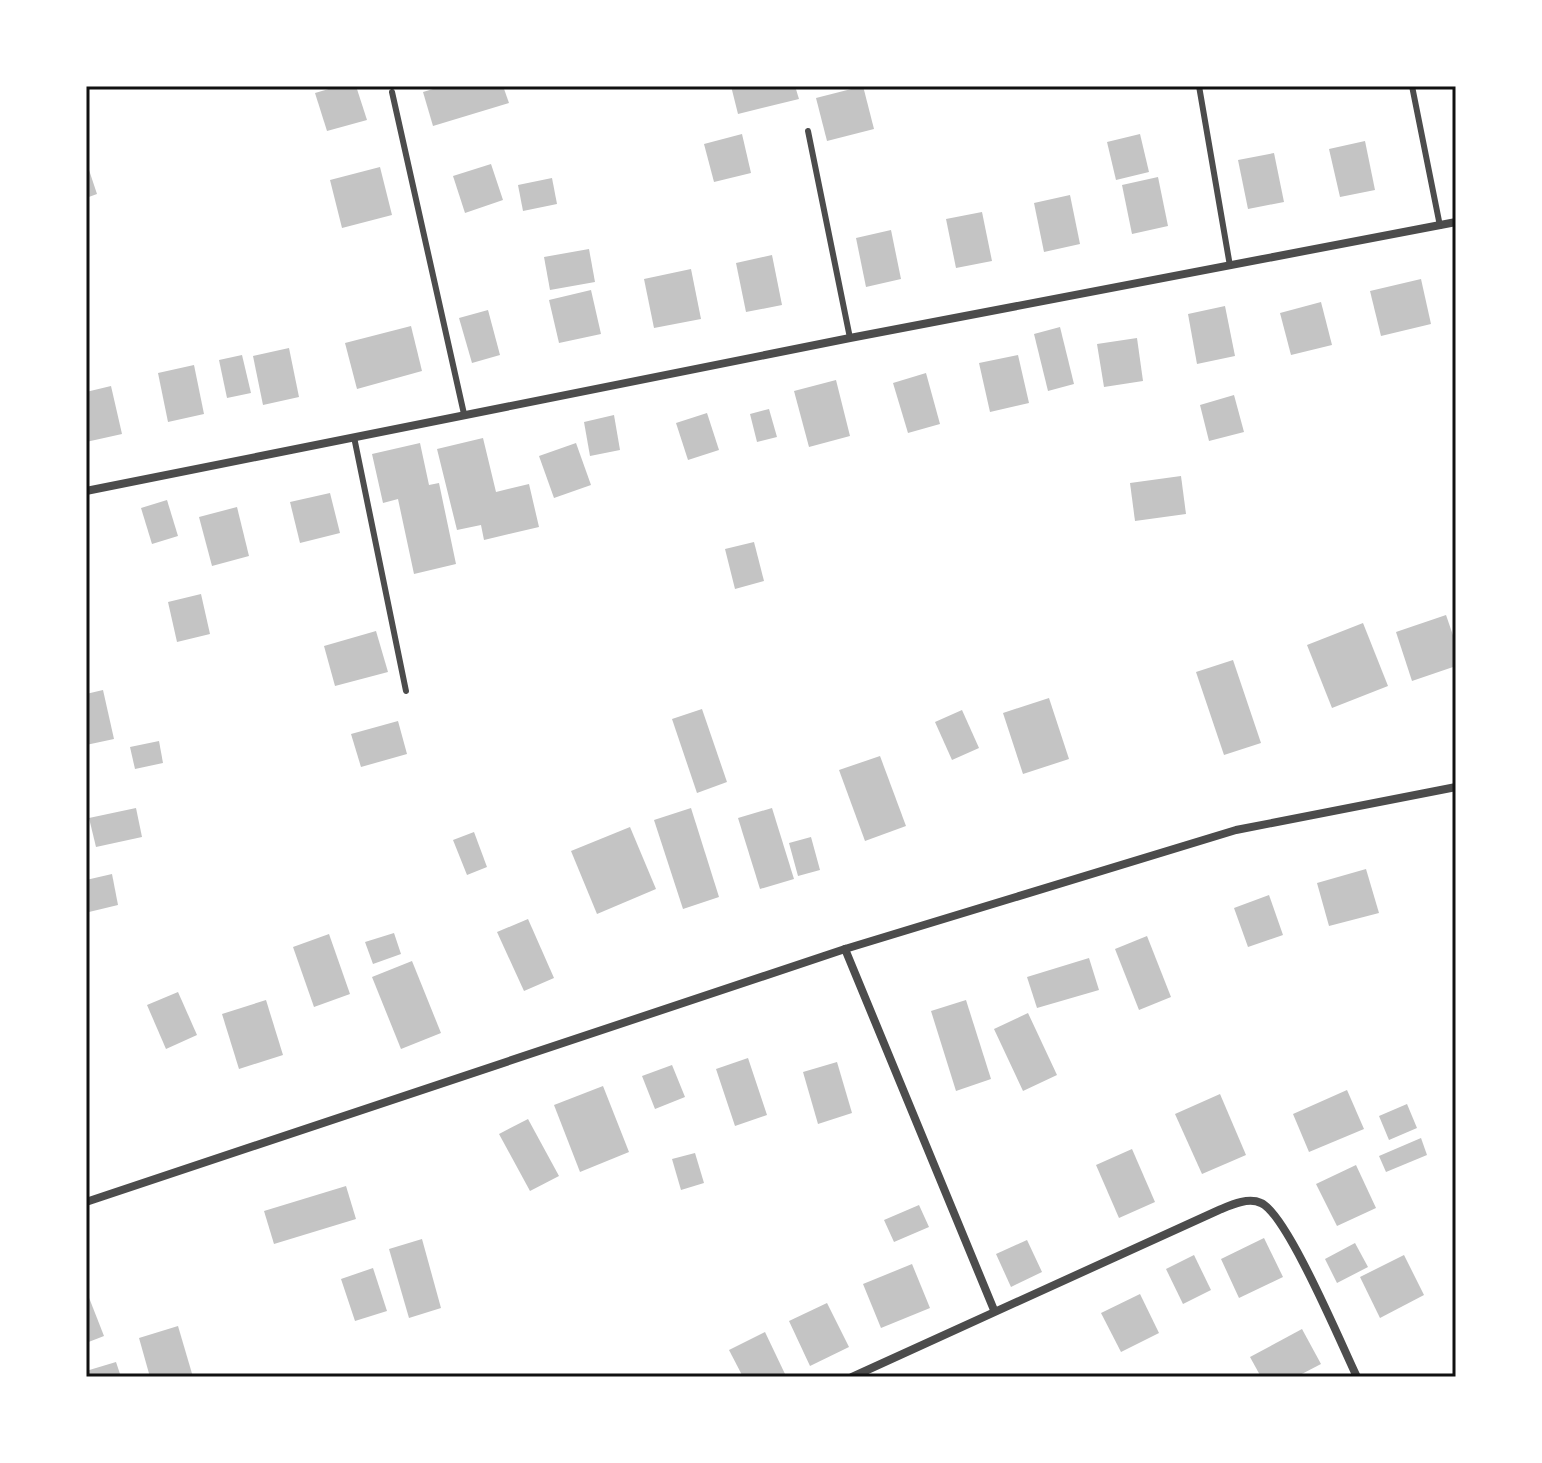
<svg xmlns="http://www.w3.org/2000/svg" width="1542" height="1463" font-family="Lato,sans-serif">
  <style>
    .building { fill: #c4c4c4 }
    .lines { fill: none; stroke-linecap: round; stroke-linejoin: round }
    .service { stroke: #4c4c4c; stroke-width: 6 }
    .minor { stroke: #4c4c4c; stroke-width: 8 }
    .neatline { fill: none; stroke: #111; stroke-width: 3 }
  </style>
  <rect width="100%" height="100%" fill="#fff"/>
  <g class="building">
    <path d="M339 86H356L367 120 327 131 315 93Z"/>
    <path d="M443 86H503L509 103 433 126 423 92Z"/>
    <path d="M731 86H795L799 99 738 114Z"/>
    <path d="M863 86 874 129 827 141 816 98Z"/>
    <path d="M742 134 751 173 714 182 704 144Z"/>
    <path d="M1140 134 1149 172 1116 180 1107 142Z"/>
    <path d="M1365 141 1375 190 1340 197 1329 149Z"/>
    <path d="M1274 153 1284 202 1248 209 1238 160Z"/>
    <path d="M86 161 97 194 86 198Z"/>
    <path d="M491 164 503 200 465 213 453 176Z"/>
    <path d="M380 167 392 215 342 228 330 180Z"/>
    <path d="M1158 177 1168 226 1132 234 1122 185Z"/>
    <path d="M552 178 557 204 523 211 518 185Z"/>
    <path d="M1070 195 1080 244 1044 252 1034 203Z"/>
    <path d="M982 212 992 261 956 268 946 219Z"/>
    <path d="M891 230 901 279 866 287 856 238Z"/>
    <path d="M589 249 595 282 550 290 544 257Z"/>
    <path d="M772 255 782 305 746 312 736 263Z"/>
    <path d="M691 269 701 319 654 328 644 279Z"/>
    <path d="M1421 279 1431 324 1381 336 1370 291Z"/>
    <path d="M591 290 601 334 559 343 549 300Z"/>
    <path d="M1321 302 1332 345 1291 355 1280 313Z"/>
    <path d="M1225 306 1235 356 1197 364 1188 314Z"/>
    <path d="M488 310 500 355 472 363 459 318Z"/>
    <path d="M411 326 422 371 357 389 345 343Z"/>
    <path d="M1060 327 1074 384 1048 391 1034 334Z"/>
    <path d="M1137 338 1143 381 1104 387 1097 344Z"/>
    <path d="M289 348 299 397 263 405 253 356Z"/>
    <path d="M242 355 251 393 227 398 219 360Z"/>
    <path d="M1018 355 1029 403 990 412 979 363Z"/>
    <path d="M194 365 204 414 168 422 158 373Z"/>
    <path d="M926 373 940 424 908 433 893 383Z"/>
    <path d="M836 380 850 436 809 447 794 391Z"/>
    <path d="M111 386 122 434 86 442V392Z"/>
    <path d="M1234 395 1244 432 1209 441 1200 405Z"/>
    <path d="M769 409 777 437 757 442 750 414Z"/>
    <path d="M707 413 719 450 688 460 676 423Z"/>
    <path d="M614 415 620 450 590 456 584 422Z"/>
    <path d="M483 438 496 492 529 484 539 527 484 540 481 525 457 530 437 449Z"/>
    <path d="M420 443 429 485 439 483 456 564 414 574 398 499 383 503 372 454Z"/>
    <path d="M576 443 591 485 554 498 539 456Z"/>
    <path d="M1181 476 1186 514 1135 521 1130 483Z"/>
    <path d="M330 493 340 533 300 543 290 502Z"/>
    <path d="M167 500 178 536 152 544 141 508Z"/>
    <path d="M237 507 249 556 212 566 199 517Z"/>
    <path d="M754 542 764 581 735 589 725 549Z"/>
    <path d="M201 594 210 634 177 642 168 602Z"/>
    <path d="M1446 615 1456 644V666L1412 681 1396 632Z"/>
    <path d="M1363 623 1388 686 1332 708 1307 645Z"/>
    <path d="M376 631 388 672 335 686 324 646Z"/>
    <path d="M1233 660 1261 743 1224 755 1196 672Z"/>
    <path d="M103 690 114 739 86 745V694Z"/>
    <path d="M1049 698 1069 759 1023 774 1003 713Z"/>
    <path d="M702 709 727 782 697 793 672 719Z"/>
    <path d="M962 710 979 748 952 760 935 722Z"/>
    <path d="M398 721 407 754 361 767 351 734Z"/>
    <path d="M159 741 163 763 135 769 130 747Z"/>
    <path d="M880 756 906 826 865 841 839 770Z"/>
    <path d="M136 808 142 837 96 847 89 818Z"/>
    <path d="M691 808 719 897 683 909 654 820Z"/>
    <path d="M772 808 794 879 760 889 738 818Z"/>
    <path d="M630 827 656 889 597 914 571 851Z"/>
    <path d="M474 832 487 867 467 875 453 840Z"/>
    <path d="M811 837 820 870 798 876 789 843Z"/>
    <path d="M1366 869 1379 913 1329 926 1317 883Z"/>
    <path d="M112 874 118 905 89 912 86 880Z"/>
    <path d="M1269 895 1283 935 1248 947 1234 908Z"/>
    <path d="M528 919 554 978 524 991 497 932Z"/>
    <path d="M394 933 401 954 373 964 365 942Z"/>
    <path d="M329 934 350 994 314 1007 293 947Z"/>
    <path d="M1147 936 1171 997 1139 1010 1115 949Z"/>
    <path d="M1089 958 1099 990 1037 1008 1027 977Z"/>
    <path d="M412 961 441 1033 401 1049 372 977Z"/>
    <path d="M178 992 197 1035 166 1049 147 1005Z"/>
    <path d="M266 1000 283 1055 239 1069 222 1014Z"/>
    <path d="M966 1000 991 1079 956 1091 931 1011Z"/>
    <path d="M1028 1013 1057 1075 1023 1091 994 1029Z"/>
    <path d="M748 1058 767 1115 735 1126 716 1069Z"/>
    <path d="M837 1062 852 1113 818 1124 803 1072Z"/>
    <path d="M672 1065 685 1097 655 1109 642 1076Z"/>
    <path d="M603 1086 629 1152 580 1172 554 1105Z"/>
    <path d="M1347 1090 1364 1129 1309 1152 1293 1114Z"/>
    <path d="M1220 1094 1246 1155 1202 1174 1175 1114Z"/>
    <path d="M1407 1104 1417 1128 1389 1140 1379 1116Z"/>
    <path d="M528 1119 559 1176 530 1191 499 1134Z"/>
    <path d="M1421 1138 1427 1155 1386 1172 1379 1156Z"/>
    <path d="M1132 1149 1155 1202 1119 1218 1096 1165Z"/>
    <path d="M695 1153 704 1183 681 1190 672 1159Z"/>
    <path d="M1356 1165 1376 1208 1337 1226 1316 1184Z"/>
    <path d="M346 1186 356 1219 274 1244 264 1211Z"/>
    <path d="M919 1205 929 1227 894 1242 884 1220Z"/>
    <path d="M1264 1238 1283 1277 1239 1298 1221 1259Z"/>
    <path d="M422 1239 441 1308 409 1318 389 1249Z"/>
    <path d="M1027 1240 1042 1272 1011 1287 996 1254Z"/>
    <path d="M1355 1243 1368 1267 1337 1283 1325 1259Z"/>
    <path d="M1194 1255 1211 1290 1183 1304 1166 1269Z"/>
    <path d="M1404 1255 1424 1295 1380 1318 1360 1277Z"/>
    <path d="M912 1264 930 1308 881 1328 863 1284Z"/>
    <path d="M373 1268 387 1311 355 1321 341 1279Z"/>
    <path d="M86 1290 104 1336 86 1343Z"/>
    <path d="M1140 1294 1159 1333 1121 1352 1101 1313Z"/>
    <path d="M827 1303 849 1347 810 1366 789 1321Z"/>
    <path d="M178 1326 193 1377H150L139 1338Z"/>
    <path d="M1302 1329 1321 1364 1296 1377H1261L1250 1357Z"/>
    <path d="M765 1332 785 1374 778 1377H743L729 1350Z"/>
    <path d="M116 1362 121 1377H86V1371Z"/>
  </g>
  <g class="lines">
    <g class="service">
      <path d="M1199 86 1230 266"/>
      <path d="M1412 86 1440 226"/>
      <path d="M392 92 464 414"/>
      <path d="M808 131 850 338"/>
      <path d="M354 437 406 691"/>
    </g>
    <g class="minor">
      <path d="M86 491 850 338 1456 222"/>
      <path d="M845 949 994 1310"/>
      <path d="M86 1202 845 949 1236 830 1456 787"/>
      <path d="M852 1377 1219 1210C1231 1205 1248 1197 1261 1203 1287 1214 1342 1346 1357 1377"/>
    </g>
  </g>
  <rect width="1542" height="1463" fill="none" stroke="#ffffff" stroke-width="176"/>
  <rect x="88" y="88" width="1366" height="1287" class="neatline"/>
</svg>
